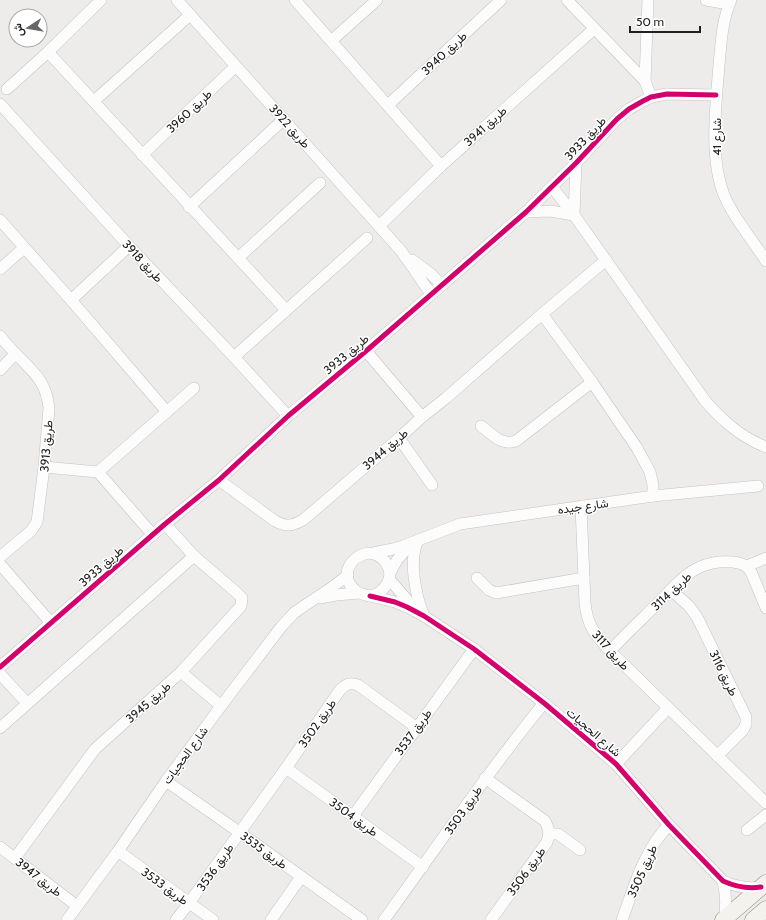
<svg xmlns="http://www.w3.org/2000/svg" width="766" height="920" font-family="Cabin,Vazirmatn,sans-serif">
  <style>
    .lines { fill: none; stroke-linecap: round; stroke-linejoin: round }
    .street-casing { stroke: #c4c3c2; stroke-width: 12 }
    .secondary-casing { stroke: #979683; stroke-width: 17 }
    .street { stroke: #fcfcfc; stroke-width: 11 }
    .secondary { stroke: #f3f2ed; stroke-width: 16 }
    .cycleway-casing { stroke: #fff; stroke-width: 8 }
    .cycleway { stroke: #d6006c; stroke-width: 5 }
    .labels { text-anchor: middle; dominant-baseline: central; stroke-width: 3; stroke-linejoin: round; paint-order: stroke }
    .street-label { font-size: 12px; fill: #202020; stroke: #fff }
  </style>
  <rect width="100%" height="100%" fill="#eeecea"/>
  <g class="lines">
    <defs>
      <g id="street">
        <path d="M177 0 402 252C406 259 411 264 415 271 421 279 425 287 432 294"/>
        <path d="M295 0 441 166"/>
        <path d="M567 0 645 81"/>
        <path d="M648 0 645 81 651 97"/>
        <path d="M706 0 729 4"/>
        <path d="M731 0C722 20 721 44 719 65 716 105 709 157 724 195 729 207 736 218 744 229 751 240 759 250 766 261"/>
        <path d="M331 41 377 0"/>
        <path d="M48 52 286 310"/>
        <path d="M7 89 48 52 101 0"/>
        <path d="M94 101 190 15"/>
        <path d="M0 104 129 246 234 357 288 416"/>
        <path d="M388 105 501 0"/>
        <path d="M142 155 236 66"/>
        <path d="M552 187 574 215 706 402C724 422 741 437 766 447"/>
        <path d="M189 207 284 119"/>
        <path d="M526 212 550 211 574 215 576 163"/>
        <path d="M0 220 71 300 167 412"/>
        <path d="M379 226 441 166 594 29"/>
        <path d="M238 258 320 183"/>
        <path d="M412 260 431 274 442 285"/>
        <path d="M0 269 24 248"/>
        <path d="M71 300 129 246"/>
        <path d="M542 314 592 382 637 448 650 472 653 485V496"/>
        <path d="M0 336C5 342 11 349 17 355 34 373 46 381 49 408L44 467 37 522 31 531 0 557"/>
        <path d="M366 351 422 417"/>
        <path d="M234 357 367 238"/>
        <path d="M0 370 15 354"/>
        <path d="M481 426C492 434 501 446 516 441L592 382"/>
        <path d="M399 438 432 485"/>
        <path d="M44 467 98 472 153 535"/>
        <path d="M98 472 194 388"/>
        <path d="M219 480 275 521C286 527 292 526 303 520L399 438 422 417 446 398 542 314 606 260"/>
        <path d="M581 506 585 603C587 625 595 635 610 651L766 803"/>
        <path d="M418 540C408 560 416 597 424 616"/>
        <path d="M368 553C386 554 398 575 383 589 380 593 375 595 370 596 365 595 359 594 355 590 339 577 349 557 368 553Z"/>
        <path d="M373 553 393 549 403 546 460 524 653 496 758 486"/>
        <path d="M0 564 51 623"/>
        <path d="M747 566 766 558"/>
        <path d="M390 573 397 560 410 545"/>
        <path d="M477 578 489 590 496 593 584 578"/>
        <path d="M389 579 415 609"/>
        <path d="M671 590 689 606 697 617 746 717V724L743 730 717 756"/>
        <path d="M370 596 395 602 407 607 424 616 474 649 544 703 616 764 669 825 723 881C736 887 747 889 761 887"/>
        <path d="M320 598 336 595 359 593"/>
        <path d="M610 651C626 634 643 618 660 601 672 589 684 574 700 567 711 562 722 561 733 562 743 563 748 566 752 574L766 608"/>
        <path d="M0 667 165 524 219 480 288 416 366 351 526 212 576 163 617 119 629 109 643 101 651 97 667 94 716 95"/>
        <path d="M181 672 221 706"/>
        <path d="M0 674 27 703"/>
        <path d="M0 728 194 556"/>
        <path d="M616 764 668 708"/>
        <path d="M286 768 423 867"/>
        <path d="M485 778 545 821C549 829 550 833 547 842L491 920"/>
        <path d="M166 781 239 832 362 920"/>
        <path d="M353 816 474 649"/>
        <path d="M747 830 766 815"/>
        <path d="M550 835 553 834H558L580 850"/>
        <path d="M0 847 77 906"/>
        <path d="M118 851 213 920"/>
        <path d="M15 858 95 749 181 672 241 606 242 598 237 593 194 556 165 524"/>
        <path d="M723 881C726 894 727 905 724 919"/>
        <path d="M67 920 118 851 166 781 221 706 281 627 294 613 304 606 331 588 348 575"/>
        <path d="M176 920 189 903 286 768 340 690C347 684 349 682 358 685L417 728"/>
        <path d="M271 920 301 877"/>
        <path d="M384 920C437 847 487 773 544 703"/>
        <path d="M622 920C634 887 644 850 669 825"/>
      </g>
      <g id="secondary">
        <path d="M723 920 766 883"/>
        <path d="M753 920 766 909"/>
      </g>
    </defs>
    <use href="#street" class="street-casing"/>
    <use href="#secondary" class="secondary-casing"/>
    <use href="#street" class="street"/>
    <use href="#secondary" class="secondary"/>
    <defs>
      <g id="cycleway">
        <path d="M370 596 395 602 407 607 424 616 474 649 544 703 616 764 669 825 723 881C736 887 747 889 761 887"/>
        <path d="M0 667 165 524 219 480 288 416 366 351 526 212 576 163 617 119 629 109 643 101 651 97 667 94 716 95"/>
      </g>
    </defs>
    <use href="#cycleway" class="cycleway-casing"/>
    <use href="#cycleway" class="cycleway"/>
  </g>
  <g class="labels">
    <g class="street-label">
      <text transform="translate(444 53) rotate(-43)">طريق 3940</text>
      <text transform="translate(189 111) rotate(-43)">طريق 3960</text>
      <text transform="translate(290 126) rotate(48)">طريق 3922</text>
      <text transform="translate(485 126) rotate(-42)">طريق 3941</text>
      <text transform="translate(716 137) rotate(-90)">شارع 41</text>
      <text transform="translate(585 138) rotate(-47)">طريق 3933</text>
      <text transform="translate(143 261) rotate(47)">طريق 3918</text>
      <text transform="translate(346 354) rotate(-40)">طريق 3933</text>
      <text transform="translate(46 446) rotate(-85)">طريق 3913</text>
      <text transform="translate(385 449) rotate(-41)">طريق 3944</text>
      <text transform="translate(583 506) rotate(-8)">شارع جيده</text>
      <text transform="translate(101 566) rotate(-41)">طريق 3933</text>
      <text transform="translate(671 591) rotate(-43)">طريق 3114</text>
      <text transform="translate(611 650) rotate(48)">طريق 3117</text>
      <text transform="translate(724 673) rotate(64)">طريق 3116</text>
      <text transform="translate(148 702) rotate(-41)">طريق 3945</text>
      <text transform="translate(317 723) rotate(-55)">طريق 3502</text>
      <text transform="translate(413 732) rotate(-54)">طريق 3537</text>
      <text transform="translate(594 732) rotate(41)">شارع الحجيات</text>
      <text transform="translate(185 755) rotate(-54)">شارع الحجيات</text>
      <text transform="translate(463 810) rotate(-55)">طريق 3503</text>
      <text transform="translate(354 817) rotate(36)">طريق 3504</text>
      <text transform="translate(264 850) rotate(36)">طريق 3535</text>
      <text transform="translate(215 867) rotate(-55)">طريق 3536</text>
      <text transform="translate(526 871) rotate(-54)">طريق 3506</text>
      <text transform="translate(642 871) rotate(-66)">طريق 3505</text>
      <text transform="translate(39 877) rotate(38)">طريق 3947</text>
      <text transform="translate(165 886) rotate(36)">طريق 3533</text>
    </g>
  </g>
  <g transform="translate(28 28) rotate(258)"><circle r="19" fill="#ffffff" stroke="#a6a6a6"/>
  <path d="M0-3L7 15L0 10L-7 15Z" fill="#686767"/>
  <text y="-6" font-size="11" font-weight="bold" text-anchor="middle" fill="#202020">ش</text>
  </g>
  <path d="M630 26v6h70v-6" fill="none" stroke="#202020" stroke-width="2"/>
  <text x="636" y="26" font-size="12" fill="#202020" stroke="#ffffff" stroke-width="3" paint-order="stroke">50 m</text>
</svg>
